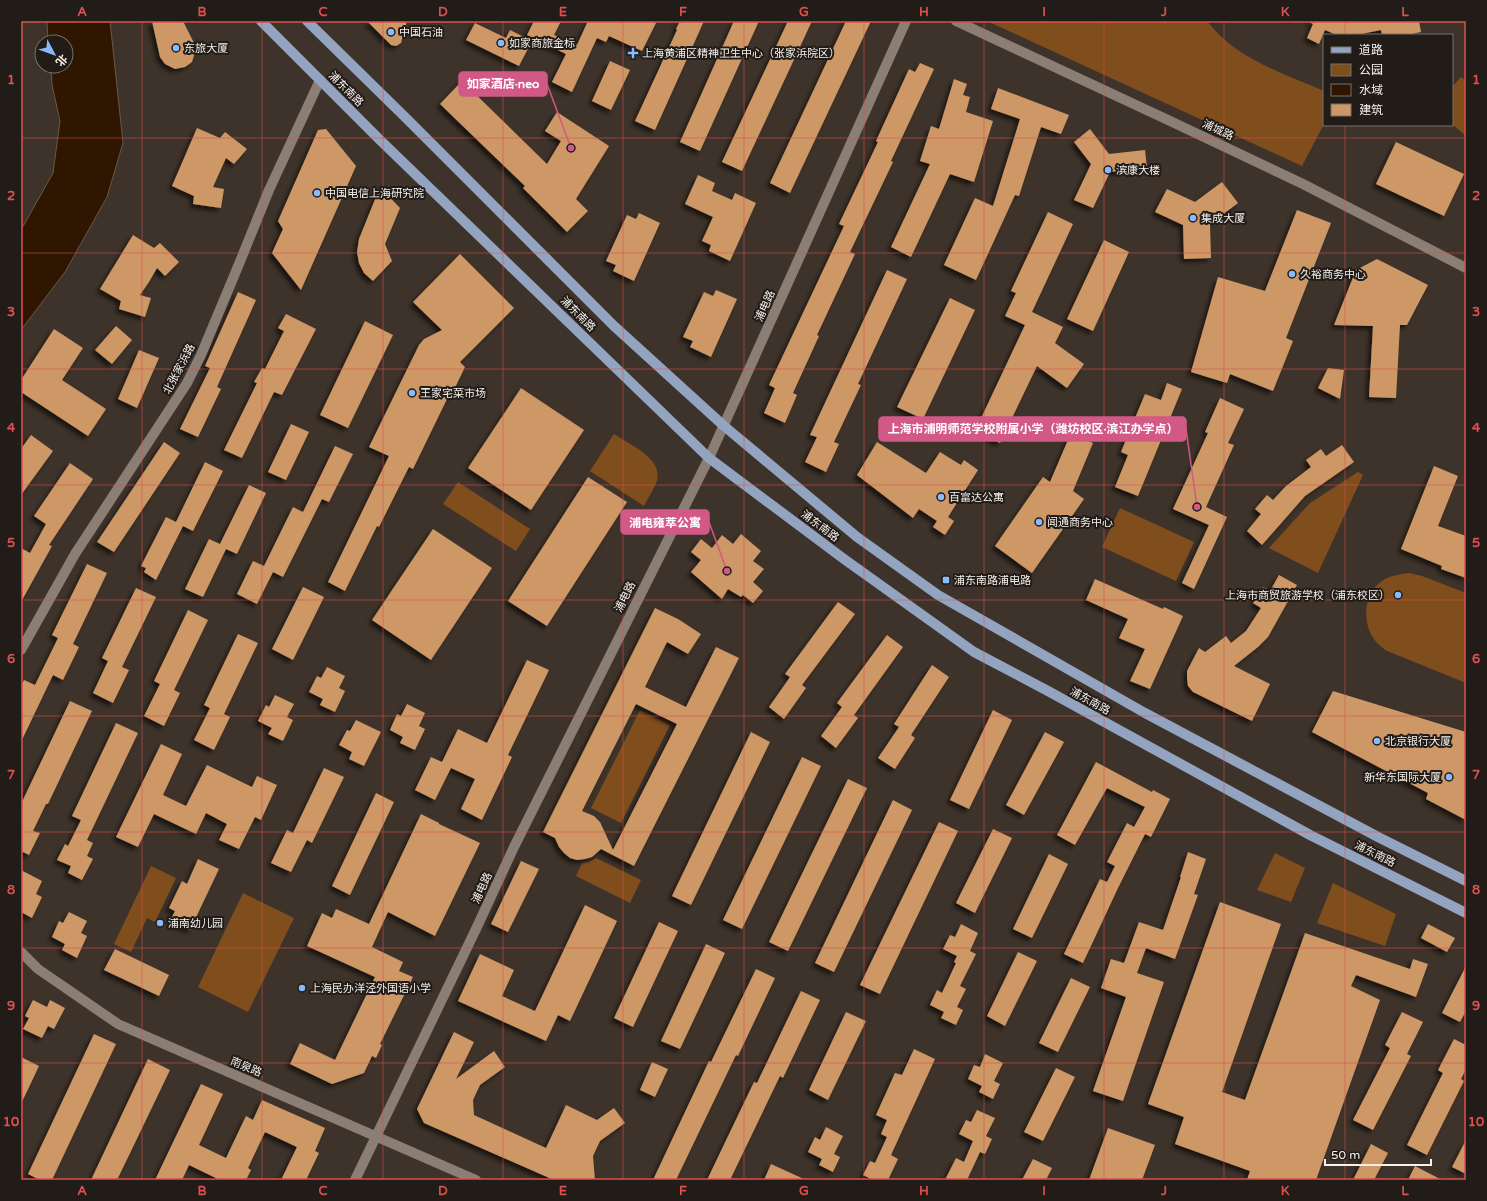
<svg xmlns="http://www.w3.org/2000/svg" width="1487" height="1201" font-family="'Varela Round','Noto Sans SC',sans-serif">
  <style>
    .green { fill: #804e1d }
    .forest { fill: #804e1c }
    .water { fill: #2f1600; stroke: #6b5746 }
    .building { fill: #ce9766; fill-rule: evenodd; filter: url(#shadow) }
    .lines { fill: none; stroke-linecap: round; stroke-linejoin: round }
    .minor { stroke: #8b7e74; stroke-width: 10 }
    .major { stroke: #92a4c0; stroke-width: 10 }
    .grid { fill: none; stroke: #dd504f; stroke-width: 1; stroke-opacity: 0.55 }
    .poi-dot { fill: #89bafc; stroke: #211c18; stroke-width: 1.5 }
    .labels { text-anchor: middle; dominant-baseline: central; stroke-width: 4; stroke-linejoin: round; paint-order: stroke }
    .poi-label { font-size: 11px; fill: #f7f0eb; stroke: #211c18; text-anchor: start }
    .street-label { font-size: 11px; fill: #f7f0eb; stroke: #211c18 }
    .leader { fill: none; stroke: #d25986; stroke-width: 1.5 }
    .callout-dot { fill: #d25986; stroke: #211c18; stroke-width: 1.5 }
    .callout { fill: #d25986; stroke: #d25986; stroke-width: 1.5 }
    .callout-label { font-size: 12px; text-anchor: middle; font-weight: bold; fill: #fff }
    .neatline { fill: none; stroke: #dd504f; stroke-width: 1.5 }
    .grid-label { font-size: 13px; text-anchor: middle; font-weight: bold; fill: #dd504f }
  </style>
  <defs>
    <filter id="shadow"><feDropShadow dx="-3.5" dy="3.5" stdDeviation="2" flood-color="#0009"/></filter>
  </defs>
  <rect width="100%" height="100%" fill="#3e332a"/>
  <g class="green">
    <path d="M987 21H1207C1236 59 1282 73 1324 91V124L1302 166Z"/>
    <path d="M1461 77 1466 81V136L1452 124V87Z"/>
    <path d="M614 434C630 445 663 458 657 481 654 489 648 498 644 506L590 471Z"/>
    <path d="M458 482 530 529 516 551 443 504Z"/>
    <path d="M1120 508 1194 542 1176 581 1102 547Z"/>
    <path d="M1409 573 1422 576 1466 593V683L1385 650C1381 646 1376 643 1374 639 1361 620 1364 591 1385 579 1393 575 1401 574 1409 573Z"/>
    <path d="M640 710 670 725 621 823 591 808Z"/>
    <path d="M1275 853 1305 868 1291 902 1257 890Z"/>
    <path d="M596 858 641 880 630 903 576 876 582 863 589 862Z"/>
    <path d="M151 866 176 878 155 922 147 918 131 952 114 944Z"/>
    <path d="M1333 883 1396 914 1385 946 1317 923Z"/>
    <path d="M243 893 294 918 248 1012 198 987Z"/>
  </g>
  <path class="forest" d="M1358 472 1363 475 1318 573 1269 548 1310 503Z"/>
  <path class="water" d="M47 21H110L123 143 107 197 65 272 21 330V230L53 173 60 121 52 85 51 66H66V42H48Z"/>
  <g class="building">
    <path d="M152 21H183L194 43 195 52 192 62 185 67 175 69 165 64 160 57Z"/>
    <path d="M367 21H407L401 43 396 46 391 45Z"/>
    <path d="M534 21H561L554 35 577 45 588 21H657L642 51 609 36 606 42 597 38 572 92 552 82 566 54 527 35Z"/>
    <path d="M680 21H704L655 130 635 121 677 30 676 29Z"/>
    <path d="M734 21H759L700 151 680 142Z"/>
    <path d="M788 21H812L742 171 722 162Z"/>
    <path d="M846 21H871L790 193 770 183Z"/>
    <path d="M1307 21H1419L1421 32 1406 35H1382L1381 30 1356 35H1337L1325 30 1319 44 1307 38 1313 24Z"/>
    <path d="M475 23 506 38 510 30 532 41 519 66 466 40Z"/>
    <path d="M610 61 630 70 611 110 592 101Z"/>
    <path d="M920 63 934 69 891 161 893 162 850 252 855 254 817 335 819 336 793 393 797 395 785 423 764 413 775 388 769 385 844 226 839 224 878 142 876 141 909 69 915 72Z"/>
    <path d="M954 79 967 84 963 95 970 97 966 112 993 121 974 182 950 174 911 257 891 247 930 164 920 161 931 126 939 129Z"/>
    <path d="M462 81 547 164 561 141 545 131 557 112 609 146 576 199 588 211 567 232 523 188 525 186 440 104Z"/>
    <path d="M998 88 1069 115 1061 134 1041 127 1019 196 1015 195 976 280 944 265 975 198 993 206 1020 119 991 109Z"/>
    <path d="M197 128 220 138 225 132 247 149 234 164 226 158 213 187 224 189 221 208 193 204 194 196 172 186Z"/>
    <path d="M326 129 356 166 301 290 272 253 283 229 278 221 318 130Z"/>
    <path d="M1090 129 1109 154 1145 150 1147 168 1110 172 1093 208 1074 200 1091 164 1074 142Z"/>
    <path d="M1396 142 1464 174 1444 216 1376 184Z"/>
    <path d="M698 175 715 183 712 191 732 200 735 193 756 203 730 261 709 251 711 245 702 241 713 217 685 204Z"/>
    <path d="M1222 182 1238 203 1210 224 1211 258 1184 259 1183 225 1155 212 1167 189 1195 202Z"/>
    <path d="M380 187 400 208 385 244 392 261 373 281 364 273 359 263 357 252 359 239Z"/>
    <path d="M1297 210 1331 223 1286 338 1293 341 1273 391 1230 374 1227 383 1191 372 1218 277 1265 291Z"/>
    <path d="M1048 212 1073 224 1032 312 1063 327 1055 343 1084 364 1067 388 1037 366 1000 443 975 431 1025 325 1005 316 1016 293 1011 291Z"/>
    <path d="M639 213 660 223 634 281 613 271 616 265 606 261 627 215 636 219Z"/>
    <path d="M133 235 154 248 160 243 179 262 165 276 157 268 149 282 140 295 151 298 145 317 119 309 121 301 100 289Z"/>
    <path d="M1104 240 1129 252 1093 331 1067 319Z"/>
    <path d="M460 254 514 308 460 362 465 367 450 398 448 397 413 469 409 467 379 527 377 526 345 591 328 582 389 456 369 447 419 345 424 339 442 330 413 302Z"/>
    <path d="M1377 259 1428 285 1407 325H1400L1396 398 1369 397 1373 326 1334 325 1356 270Z"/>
    <path d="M887 270 907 279 858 384 861 385 834 442 839 444 826 472 805 462 817 437 810 435Z"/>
    <path d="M716 290 737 299 711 357 690 347 693 341 683 337 704 292 713 296Z"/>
    <path d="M238 292 256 300 217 387 221 389 198 437 180 429 210 368 205 366Z"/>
    <path d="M950 298 975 310 923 419 897 407Z"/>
    <path d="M286 314 316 329 282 395 274 392 242 458 224 450 257 383 254 382 262 368 265 369 284 331 278 328Z"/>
    <path d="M365 321 393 335 348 428 320 415Z"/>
    <path d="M116 326 132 340 112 364 95 350Z"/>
    <path d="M54 329 83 348 62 380 106 409 88 436 21 392V380Z"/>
    <path d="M139 350 159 358 137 408 118 399Z"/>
    <path d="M1328 368 1344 370 1340 399 1318 388Z"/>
    <path d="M1167 383 1182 389 1138 496 1115 487 1128 455 1121 452 1145 394 1161 400Z"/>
    <path d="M521 388 584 430 531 510 468 468Z"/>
    <path d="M1220 398 1244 409 1228 443 1234 445 1206 507 1227 517 1194 589 1182 583 1209 525 1173 509 1208 433 1205 432Z"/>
    <path d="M291 424 309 432 286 480 268 472Z"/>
    <path d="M1071 433 1093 443 1073 491 1084 499 1032 573 995 546 1043 477 1050 482Z"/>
    <path d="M31 435 53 451 21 495V449Z"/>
    <path d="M164 442 180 453 114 552 97 542Z"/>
    <path d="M877 442 926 473 940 452 961 465 964 460 978 470 948 517 954 521 945 535 933 527 937 521 919 509 913 518 857 475Z"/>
    <path d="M1342 445 1354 462 1305 496 1262 545 1247 531 1261 514 1255 509 1267 495 1273 500 1286 486 1311 467 1306 460 1321 449 1326 456Z"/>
    <path d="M335 446 353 454 329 502 322 499 283 577 273 572 257 604 237 594 253 561 264 566 293 507 303 512Z"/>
    <path d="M205 462 223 471 193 531 183 526 156 580 144 572 146 568 141 566 166 517 176 522Z"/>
    <path d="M70 463 93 479 49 545 52 546 21 602V548L30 553 46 524 34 516Z"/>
    <path d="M1434 466 1458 476 1438 526 1466 536V578L1441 569 1442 566 1401 549Z"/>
    <path d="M588 477 627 502 547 626 508 601Z"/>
    <path d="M249 485 266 493 237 554 226 549 203 597 185 589 209 539 220 544Z"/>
    <path d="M433 529 492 568 431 660 372 620Z"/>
    <path d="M741 534 761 551 753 561 764 569 753 582 763 591 753 603 743 595 741 597 728 589 722 599 691 572 701 560 691 552 701 539 712 548 722 535 733 544Z"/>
    <path d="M87 564 107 573 73 644 79 647 63 680 53 675 21 742V686L24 680 35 685 58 638 52 635Z"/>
    <path d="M1279 575 1297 585 1268 637 1258 647 1234 666 1270 684 1252 721 1193 692 1188 686 1187 679V671L1199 648 1205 652 1226 636 1231 643 1246 631 1261 608 1253 603 1263 587 1270 591Z"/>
    <path d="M1095 579 1163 609 1164 607 1183 616 1150 689 1130 681 1145 649 1119 638 1128 619 1086 600Z"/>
    <path d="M303 587 324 597 293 660 272 649Z"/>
    <path d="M136 588 156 597 122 667 129 670 113 703 93 693 108 661 102 658Z"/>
    <path d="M838 602 855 614 802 685 806 688 784 719 769 707 790 677 785 674Z"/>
    <path d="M655 608 678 619 701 634 688 654 667 642 645 687 686 707 716 647 739 658 634 866 601 849 592 857 585 859 577 860 570 858 564 853 559 847 555 838 543 832ZM636 704 677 724 613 850 600 822 594 816 582 811Z"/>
    <path d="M188 610 208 620 174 690 180 693 164 726 144 716 160 684 154 681Z"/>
    <path d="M238 634 258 643 224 714 230 717 214 750 194 740 210 708 204 705Z"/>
    <path d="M887 635 903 647 854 715 858 718 836 748 821 736 842 707 837 703Z"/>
    <path d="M527 660 549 670 508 755 512 757 482 820 461 809 475 779 451 768 435 800 415 790 431 757 442 762 458 729 487 743Z"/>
    <path d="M932 665 949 677 911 735 915 738 895 769 878 758 899 727 894 724Z"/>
    <path d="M327 667 345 676 339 688 345 691 335 712 320 705 323 699 309 692 317 676 321 678Z"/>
    <path d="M1333 691 1466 732V820L1426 799 1428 793 1312 732Z"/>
    <path d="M275 695 294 704 287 717 293 720 283 741 268 734 272 728 258 721 266 705 269 707Z"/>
    <path d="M70 701 92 711 48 804H46L33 831 40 833 29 855 21 851V804Z"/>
    <path d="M407 704 425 713 419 726 425 729 415 750 400 743 403 737 390 730 397 714 401 716Z"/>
    <path d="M993 710 1012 720 969 809 950 800Z"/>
    <path d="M356 720 381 732 364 766 349 759 352 752 339 745 347 730 350 731Z"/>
    <path d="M116 723 138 733 87 840 93 843 87 856 93 859 82 880 68 873 71 866 57 860 65 844 68 846 81 820 72 816Z"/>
    <path d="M751 732 770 742 691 905 672 896Z"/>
    <path d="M1045 732 1064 742 1024 815 1006 805Z"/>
    <path d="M161 744 182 754 163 795 186 806 207 765 252 787 257 776 277 785 261 820 255 817 239 849 219 840 227 824 206 813 196 834 154 814 138 847 116 837Z"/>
    <path d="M802 757 821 766 742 929 723 920Z"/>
    <path d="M1096 762 1152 792 1153 790 1170 799 1151 837 1145 834 1118 888 1083 963 1064 954 1100 879 1107 882 1115 866 1107 862 1127 823 1134 827 1145 807 1107 788 1075 845 1057 835Z"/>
    <path d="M324 768 344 777 312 843 307 840 291 872 271 863 287 830 293 833Z"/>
    <path d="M848 779 867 788 788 951 769 942Z"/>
    <path d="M376 793 394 802 350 895 332 886Z"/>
    <path d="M893 800 912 810 834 972 815 963Z"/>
    <path d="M421 814 439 823V824L480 843 435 936 388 912 372 947 403 962 399 971 413 977 380 1044 382 1045 376 1058 372 1056 364 1073 332 1084 290 1064 300 1043 335 1060 375 977 307 946 322 913 332 918 336 909 369 924Z"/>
    <path d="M939 822 958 831 880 994 860 985Z"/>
    <path d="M993 829 1012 838 975 913 956 903Z"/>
    <path d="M1188 852 1206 859 1194 894 1198 895 1175 959 1146 948 1137 973 1164 982 1123 1101 1093 1091 1126 997 1101 988 1111 959 1124 963 1139 922 1163 930 1181 877H1180Z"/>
    <path d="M1049 854 1068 864 1032 938 1013 929Z"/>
    <path d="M198 859 219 869 190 930 170 921 175 911 169 908 182 881 187 884Z"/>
    <path d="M521 861 539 869 508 932 491 924Z"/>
    <path d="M21 870 42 881 36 894 42 897 32 918 21 912Z"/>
    <path d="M1220 902 1281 924 1222 1092 1245 1100 1305 933 1410 969 1413 959 1428 964 1416 997 1356 975 1351 986 1380 1000 1316 1180H1247L1250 1171 1175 1144 1184 1117 1148 1104Z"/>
    <path d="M585 905 617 921 570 1021 558 1015 546 1041 458 1001 480 954 514 970 502 996 535 1011Z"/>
    <path d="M69 912 87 921 81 933 87 936 77 958 62 950 65 944 52 937 59 921 63 923Z"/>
    <path d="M659 922 678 931 633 1027 614 1018Z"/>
    <path d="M961 924 978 933 970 951 976 954 960 986 966 989 957 1007 963 1010 956 1025 941 1018 944 1012 930 1005 937 990 942 993 956 963 954 962 957 956 943 949 950 935 955 937Z"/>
    <path d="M1428 924 1455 938 1447 952 1421 938Z"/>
    <path d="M706 944 725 953 680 1049 661 1041Z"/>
    <path d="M115 949 169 975 159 996 104 970Z"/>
    <path d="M1018 952 1037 961 1005 1026 987 1016Z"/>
    <path d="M1466 966V1011L1460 1022 1442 1013Z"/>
    <path d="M756 969 775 978 738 1056 736 1055 676 1180H653L709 1061 711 1062Z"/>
    <path d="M1071 978 1090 987 1058 1052 1039 1043Z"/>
    <path d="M801 991 820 1000 783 1078 780 1076 730 1180H707L754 1082 757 1083Z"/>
    <path d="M33 1000 47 1007 50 1000 65 1008 54 1029 48 1026 42 1038 23 1029 29 1018 25 1016Z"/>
    <path d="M846 1012 866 1021 828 1100 809 1090Z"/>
    <path d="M1402 1012 1423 1022 1407 1054 1411 1056 1373 1130 1353 1120 1390 1048 1385 1045Z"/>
    <path d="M454 1032 474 1042 456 1079 494 1051 505 1067 480 1085 473 1100 474 1115 546 1148 566 1105 597 1120 614 1108 625 1123 600 1141 593 1156 595 1180H554L424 1123 417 1109Z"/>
    <path d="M94 1034 116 1044 52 1180H40L28 1174Z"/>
    <path d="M1454 1039 1466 1045V1069L1461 1079 1464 1081 1427 1155 1407 1145 1443 1073 1438 1070Z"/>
    <path d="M914 1049 935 1059 891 1155 898 1159 888 1180H873L863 1175 870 1161 875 1163 887 1137 881 1134 887 1120 876 1115 895 1073 902 1075Z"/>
    <path d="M985 1054 1003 1063 994 1081 1000 1084 993 1099 979 1092 982 1086 968 1079 974 1065 980 1067Z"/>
    <path d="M21 1057 39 1066 21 1104Z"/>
    <path d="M148 1059 170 1070 133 1147 117 1180H91Z"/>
    <path d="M652 1062 668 1069 655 1097 640 1090Z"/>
    <path d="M1056 1068 1075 1077 1043 1141 1024 1132Z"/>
    <path d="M201 1084 223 1094 199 1145 226 1158 246 1116 253 1120 262 1100 325 1128 315 1151 319 1153 306 1180H281L297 1147 265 1132 248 1168 251 1170 246 1180H220L189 1165 182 1180H155Z"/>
    <path d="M977 1110 995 1118 986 1136 992 1139 985 1154 980 1152 967 1180H945L956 1158 964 1162 973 1141 959 1134 966 1120 971 1122Z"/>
    <path d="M826 1127 843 1136 834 1154 840 1157 833 1172 819 1165 822 1159 808 1152 815 1137 820 1140Z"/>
    <path d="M1108 1128 1155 1145 1142 1180H1089Z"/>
    <path d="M1466 1140V1174L1452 1167Z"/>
    <path d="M1371 1144 1388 1153 1374 1180H1353Z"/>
    <path d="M1033 1159 1052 1168 1046 1180H1022Z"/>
    <path d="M771 1164 806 1180H764Z"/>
    <path d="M1415 1166 1442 1180H1408Z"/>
  </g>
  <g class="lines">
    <g class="minor">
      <path d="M956 21 1168 120 1303 184 1466 268"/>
      <path d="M21 650 75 554 187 383 201 355 239 264 269 190 320 80"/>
      <path d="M21 952 38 969 118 1024 476 1180"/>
      <path d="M355 1180 476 929 514 847 709 458 906 21"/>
    </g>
    <g class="major">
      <path d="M261 21 381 141 709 458 844 559 974 652 1048 691 1310 835 1466 913"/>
      <path d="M307 21 406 118 614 326 724 426 857 537 938 595 1145 713 1380 838 1466 881"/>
    </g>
  </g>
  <path class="grid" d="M142 21V1180M262 21V1180M383 21V1180M503 21V1180M623 21V1180M744 21V1180M864 21V1180M984 21V1180M1104 21V1180M1224 21V1180M1345 21V35M1345 125V1180M21 138H1466M21 253H1466M21 369H1466M21 485H1466M21 600H1466M21 716H1466M21 832H1466M21 948H1466M21 1063H1466"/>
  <g class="poi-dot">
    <circle cx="391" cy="32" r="4"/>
    <circle cx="501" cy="43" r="4"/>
    <circle cx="176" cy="48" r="4"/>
    <path d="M631 47h4v4h4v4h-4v4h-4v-4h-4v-4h4z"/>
    <circle cx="1108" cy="170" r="4"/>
    <circle cx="317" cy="193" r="4"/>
    <circle cx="1193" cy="218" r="4"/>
    <circle cx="1292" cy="274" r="4"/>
    <circle cx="412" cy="393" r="4"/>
    <circle cx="941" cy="497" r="4"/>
    <circle cx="1039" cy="522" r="4"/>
    <rect x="942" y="576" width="8" height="8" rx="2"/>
    <circle cx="1398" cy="595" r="4"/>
    <circle cx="1377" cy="741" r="4"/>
    <circle cx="1449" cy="777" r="4"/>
    <circle cx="160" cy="923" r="4"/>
    <circle cx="302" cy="988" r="4"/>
  </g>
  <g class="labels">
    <g class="poi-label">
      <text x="399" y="32">中国石油</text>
      <text x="509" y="43">如家商旅金标</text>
      <text x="184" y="48">东旅大厦</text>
      <text x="642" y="53">上海黄浦区精神卫生中心（张家浜院区）</text>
      <text x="1116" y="170">滨康大楼</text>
      <text x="325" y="193">中国电信上海研究院</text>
      <text x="1201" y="218">集成大厦</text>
      <text x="1300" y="274">久裕商务中心</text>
      <text x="420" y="393">王家宅菜市场</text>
      <text x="949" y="497">百富达公寓</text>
      <text x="1047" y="522">闻通商务中心</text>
      <text x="954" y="580">浦东南路浦电路</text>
      <text x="1390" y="595" text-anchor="end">上海市商贸旅游学校（浦东校区）</text>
      <text x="1385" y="741">北京银行大厦</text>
      <text x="1441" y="777" text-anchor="end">新华东国际大厦</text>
      <text x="168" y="923">浦南幼儿园</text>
      <text x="310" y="988">上海民办洋泾外国语小学</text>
    </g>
    <g class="street-label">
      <text transform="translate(346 89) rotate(45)">浦东南路</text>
      <text transform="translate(1218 130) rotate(25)">浦城路</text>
      <text transform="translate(765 306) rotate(-66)">浦电路</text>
      <text transform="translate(578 314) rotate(45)">浦东南路</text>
      <text transform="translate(179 369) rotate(-62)">北张家浜路</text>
      <text transform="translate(820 526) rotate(37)">浦东南路</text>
      <text transform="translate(625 597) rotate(-63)">浦电路</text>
      <text transform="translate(1090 701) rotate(29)">浦东南路</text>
      <text transform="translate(1375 854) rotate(26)">浦东南路</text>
      <text transform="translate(482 888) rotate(-65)">浦电路</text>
      <text transform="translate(246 1067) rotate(23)">南泉路</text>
    </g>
  </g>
  <path class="leader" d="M571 148L547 84M1197 507L1186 429M727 571L709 522"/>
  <g class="callout-dot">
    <circle cx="571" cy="148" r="4"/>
    <circle cx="1197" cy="507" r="4"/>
    <circle cx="727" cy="571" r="4"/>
  </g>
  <g class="callout">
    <rect x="459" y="72" width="88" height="24" rx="4"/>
    <rect x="879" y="417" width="307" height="24" rx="4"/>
    <rect x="621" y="510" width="88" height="24" rx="4"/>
  </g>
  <g class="callout-label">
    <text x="503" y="88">如家酒店·neo</text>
    <text x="1033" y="433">上海市浦明师范学校附属小学（潍坊校区·滨江办学点）</text>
    <text x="665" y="527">浦电雍萃公寓</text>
  </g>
  <rect width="1487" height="1201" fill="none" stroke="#211c18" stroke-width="44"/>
  <rect x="1323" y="34" width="130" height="92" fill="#211c18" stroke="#77716c"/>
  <rect x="1331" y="47" width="20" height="6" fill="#92a4c0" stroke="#77716c"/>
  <text x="1359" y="54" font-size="12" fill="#f7f0eb">道路</text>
  <rect x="1331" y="64" width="20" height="12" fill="#804e1d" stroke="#77716c"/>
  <text x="1359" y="74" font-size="12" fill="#f7f0eb">公园</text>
  <rect x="1331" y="84" width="20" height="12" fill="#2f1600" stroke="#77716c"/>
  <text x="1359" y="94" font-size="12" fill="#f7f0eb">水域</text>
  <rect x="1331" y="104" width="20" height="12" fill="#ce9766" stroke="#77716c"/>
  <text x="1359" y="114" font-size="12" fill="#f7f0eb">建筑</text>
  <g transform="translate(54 54) rotate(131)"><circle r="19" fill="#211c18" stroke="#77716c"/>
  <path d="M0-3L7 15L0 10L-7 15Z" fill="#89bafc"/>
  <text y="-6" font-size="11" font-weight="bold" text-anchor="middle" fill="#f7f0eb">北</text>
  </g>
  <path d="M1325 1159v6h106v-6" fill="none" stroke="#f7f0eb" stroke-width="2"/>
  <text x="1331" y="1159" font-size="12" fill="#f7f0eb" stroke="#211c18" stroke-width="3" paint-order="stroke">50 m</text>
  <rect x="22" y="22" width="1443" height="1157" class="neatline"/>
  <g class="grid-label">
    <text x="82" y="16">A</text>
    <text x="202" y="16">B</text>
    <text x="323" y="16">C</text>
    <text x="443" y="16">D</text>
    <text x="563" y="16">E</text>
    <text x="683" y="16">F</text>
    <text x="804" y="16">G</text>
    <text x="924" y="16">H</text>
    <text x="1044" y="16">I</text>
    <text x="1164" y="16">J</text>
    <text x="1285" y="16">K</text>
    <text x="1405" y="16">L</text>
    <text x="11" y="84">1</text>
    <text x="1476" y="84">1</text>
    <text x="11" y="200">2</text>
    <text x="1476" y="200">2</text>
    <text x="11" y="316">3</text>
    <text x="1476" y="316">3</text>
    <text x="11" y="432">4</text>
    <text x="1476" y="432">4</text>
    <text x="11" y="547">5</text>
    <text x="1476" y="547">5</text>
    <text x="11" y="663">6</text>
    <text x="1476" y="663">6</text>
    <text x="11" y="779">7</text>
    <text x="1476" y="779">7</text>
    <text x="11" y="894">8</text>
    <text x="1476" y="894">8</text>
    <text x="11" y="1010">9</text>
    <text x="1476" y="1010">9</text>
    <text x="11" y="1126">10</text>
    <text x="1476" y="1126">10</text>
    <text x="82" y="1195">A</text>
    <text x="202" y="1195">B</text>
    <text x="323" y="1195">C</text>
    <text x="443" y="1195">D</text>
    <text x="563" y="1195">E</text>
    <text x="683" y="1195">F</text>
    <text x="804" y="1195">G</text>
    <text x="924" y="1195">H</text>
    <text x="1044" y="1195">I</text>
    <text x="1164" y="1195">J</text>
    <text x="1285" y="1195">K</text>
    <text x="1405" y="1195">L</text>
  </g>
</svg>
